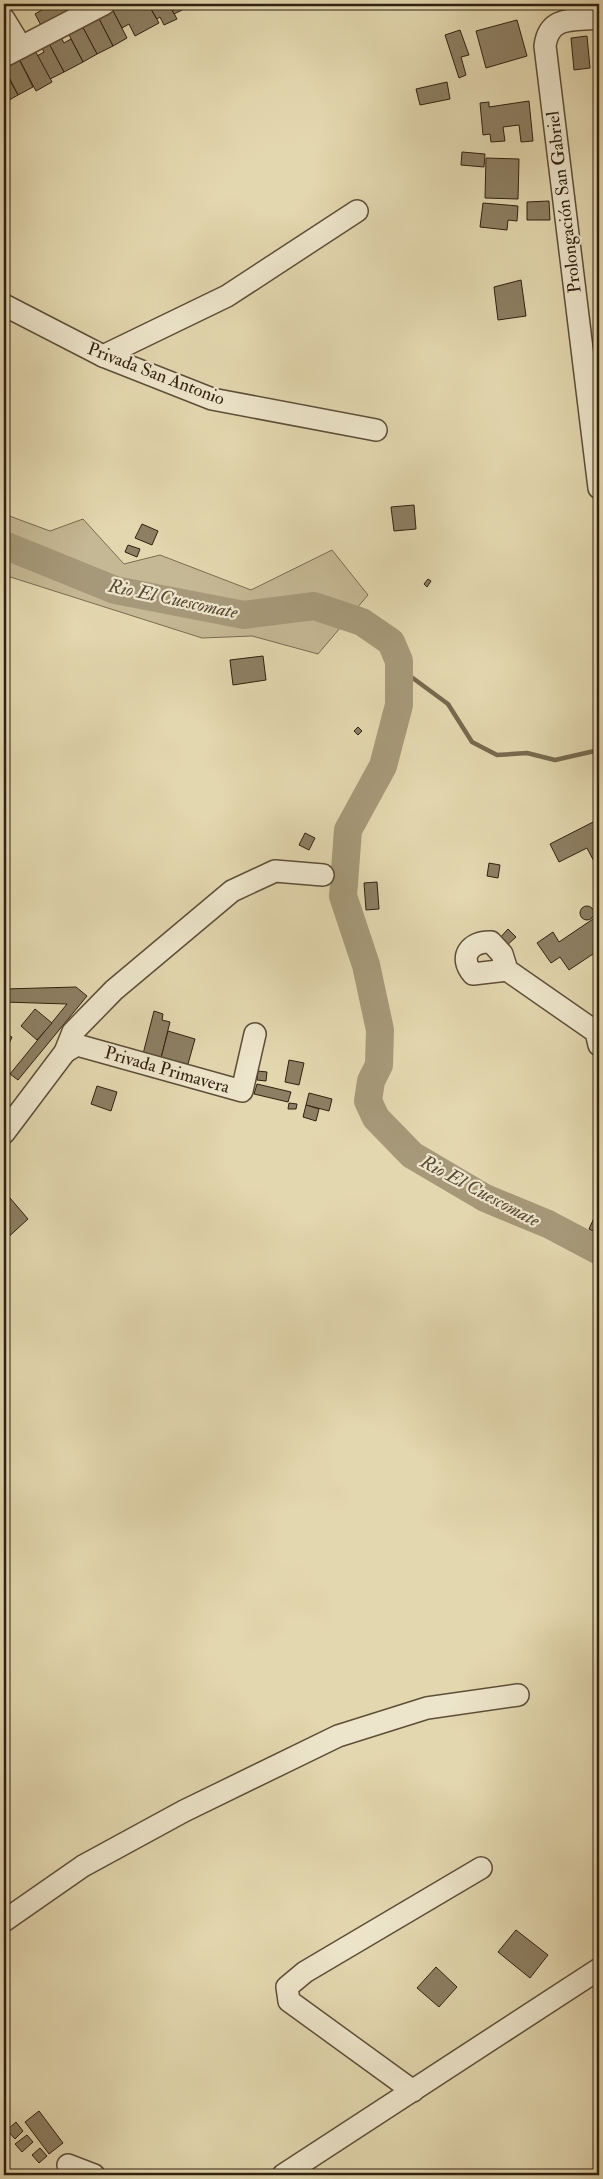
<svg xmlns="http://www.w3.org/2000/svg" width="603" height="2179" font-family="'IM FELL Double Pica',serif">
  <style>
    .green { fill: #c5b894; stroke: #7a6c52 }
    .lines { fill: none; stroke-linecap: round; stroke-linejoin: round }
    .stream { stroke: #77694f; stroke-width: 4.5 }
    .river { stroke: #a69979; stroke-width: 28 }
    .building { fill: #8d7f63; stroke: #302010 }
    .minor-casing { stroke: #5d4e38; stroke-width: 24 }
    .minor { stroke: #ede5cb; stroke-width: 21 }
    .labels { text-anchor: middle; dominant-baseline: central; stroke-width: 4.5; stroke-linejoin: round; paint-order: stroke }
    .street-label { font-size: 18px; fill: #302010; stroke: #ede5cb }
    .water-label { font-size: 19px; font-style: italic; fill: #594a35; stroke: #ede5cb }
  </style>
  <rect width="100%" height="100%" fill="#e3d7af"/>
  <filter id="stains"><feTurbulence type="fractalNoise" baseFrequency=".004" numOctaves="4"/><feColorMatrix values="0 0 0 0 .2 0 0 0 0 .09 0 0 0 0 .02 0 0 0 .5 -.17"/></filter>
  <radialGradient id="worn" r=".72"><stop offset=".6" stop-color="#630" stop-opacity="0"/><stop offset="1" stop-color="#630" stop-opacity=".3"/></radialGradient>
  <path class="green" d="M4 514 50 531 83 519 124 564 160 555 251 590 332 550 368 595 318 654 252 636 202 638 4 575Z"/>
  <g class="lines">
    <path class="stream" d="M399 661 410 676 448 704 472 742 497 755 527 753 555 760 599 750"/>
    <path class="river" d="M4 545 115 590 244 615 314 606 362 622 391 642 399 661V705L383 766 348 830 343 896 366 965 380 1030 379 1065 371 1081 368 1101 376 1118 412 1155 485 1198 548 1224 599 1251"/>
  </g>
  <g class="building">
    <path d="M52 4H72L76 12 44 31 35 14Z"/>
    <path d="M113 4H129L131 8 137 6 136 4H148L159 23 135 36 129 24 122 28 110 5Z"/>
    <path d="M148 4H169L177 19 164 25 160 17 157 19Z"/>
    <path d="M169 4H189L190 6 174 14Z"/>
    <path d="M110 5 127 38 113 46 96 13Z"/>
    <path d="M96 13 113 46 97 54 80 22Z"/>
    <path d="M517 20 527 56 486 68 476 31Z"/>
    <path d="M80 22 97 54 83 62 66 29Z"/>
    <path d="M460 30 469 55 461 57 466 75 459 78 445 35Z"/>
    <path d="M58 32 64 43 71 39 83 62 64 72 46 38Z"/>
    <path d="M587 36 590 68 574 70 571 38Z"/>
    <path d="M46 38 64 72 50 79 37 56 44 52 39 42Z"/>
    <path d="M32 45 52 82 36 91 16 53Z"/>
    <path d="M16 53 33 87 18 95 4 67V60Z"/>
    <path d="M4 70 18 95 4 103Z"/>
    <path d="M447 82 450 99 420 105 416 89Z"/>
    <path d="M529 101 533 141 521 142 519 125 503 127 505 141 491 142 490 134 483 135 480 103 489 102V107Z"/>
    <path d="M462 152 485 154 484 167 461 165Z"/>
    <path d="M486 158 519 159 518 199 485 198Z"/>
    <path d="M549 201 550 220H527V202Z"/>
    <path d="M483 203 518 206 517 221 508 220 507 230 480 227Z"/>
    <path d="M521 280 526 316 498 320 494 287Z"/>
    <path d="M414 505 416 529 394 531 391 507Z"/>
    <path d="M142 524 158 531 152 545 135 538Z"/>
    <path d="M128 545 140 549 137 557 125 552Z"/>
    <path d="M428 579 431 581 427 587 424 584Z"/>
    <path d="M263 656 266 680 233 685 230 660Z"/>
    <path d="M358 727 362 731 358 735 354 731Z"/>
    <path d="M599 819V871L587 848 559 862 550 844Z"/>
    <path d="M305 833 315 838 309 850 299 845Z"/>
    <path d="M489 863 500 865 498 878 487 876Z"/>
    <path d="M377 882 379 909 366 910 364 883Z"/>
    <circle cx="587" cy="913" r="7"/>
    <path d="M599 915V943L593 947 596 952 569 970 560 957 551 963 537 943 553 932 559 942Z"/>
    <path d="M508 929 516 937 505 947 498 940Z"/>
    <path d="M76 987 87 996 18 1080 10 1074 67 1004 4 1002V989Z"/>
    <path d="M35 1009 52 1023 37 1040 21 1026Z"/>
    <path d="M154 1011 163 1014 162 1020 170 1022 161 1058 143 1054Z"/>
    <path d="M168 1031 195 1039 188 1064 161 1058Z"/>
    <path d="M5 1034 12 1037 8 1046 4 1044Z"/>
    <path d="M289 1060 304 1063 299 1085 285 1082Z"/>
    <path d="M258 1071 267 1072 266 1081 257 1080Z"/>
    <path d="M257 1084 291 1092 288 1102 254 1094Z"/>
    <path d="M97 1086 117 1092 111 1111 91 1104Z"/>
    <path d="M309 1093 332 1099 329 1111 306 1105Z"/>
    <path d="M289 1103 297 1104 296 1109H288Z"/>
    <path d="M306 1105 319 1109 316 1121 303 1117Z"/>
    <path d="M4 1191 28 1219 4 1241Z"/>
    <path d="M599 1207V1234L589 1229Z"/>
    <path d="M516 1930 548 1955 530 1978 498 1952Z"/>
    <path d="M436 1967 457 1987 439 2007 417 1988Z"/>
    <path d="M39 2111 63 2143 49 2154 25 2122Z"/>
    <path d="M16 2122 23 2131 15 2139 7 2130Z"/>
    <path d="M27 2135 33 2142 22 2152 15 2144Z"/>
    <path d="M40 2148 47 2156 39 2163 32 2155Z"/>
    <path d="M4 2153 10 2157 4 2165Z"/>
    <path d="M4 2167 19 2175H4Z"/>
  </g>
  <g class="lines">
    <defs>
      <g id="minor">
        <path d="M599 18C573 21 549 15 545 46L599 488"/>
        <path d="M4 19 21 47"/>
        <path d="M4 56 104 4"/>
        <path d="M4 305 103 356 212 399 376 430"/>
        <path d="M103 356 227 296 357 211"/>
        <path d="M507 970 473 974C458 957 470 941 491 942L502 954 507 970 596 1032 599 1045"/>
        <path d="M65 1052 77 1045 242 1091 255 1034"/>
        <path d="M4 1133 65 1052 73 1032 114 990 232 891 275 871 323 875"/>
        <path d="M4 1921 83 1866 184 1811 338 1736 427 1708 518 1695"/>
        <path d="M413 2091 289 2001 287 1987 305 1972 481 1868"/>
        <path d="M68 2165 94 2175"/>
        <path d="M283 2175 599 1969"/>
      </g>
    </defs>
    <use href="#minor" class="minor-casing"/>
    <use href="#minor" class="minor"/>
  </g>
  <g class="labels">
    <g class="street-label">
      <text transform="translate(564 202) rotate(-97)">Prolongación San Gabriel</text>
      <text transform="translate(156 374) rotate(21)">Privada San Antonio</text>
      <text transform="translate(167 1070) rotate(16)">Privada Primavera</text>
    </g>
    <g class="water-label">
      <text transform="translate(173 599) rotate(12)">Rio El Cuescomate</text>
      <text transform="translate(480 1191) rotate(28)">Rio El Cuescomate</text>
    </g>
  </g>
  <rect width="603" height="2179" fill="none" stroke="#e3d7af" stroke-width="20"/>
  <rect x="5" y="5" width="593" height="2169" fill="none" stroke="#302010" stroke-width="2.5"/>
  <rect x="10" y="10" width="583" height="2159" fill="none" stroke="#302010"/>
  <rect width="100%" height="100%" filter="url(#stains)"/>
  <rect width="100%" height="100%" fill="url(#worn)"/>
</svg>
